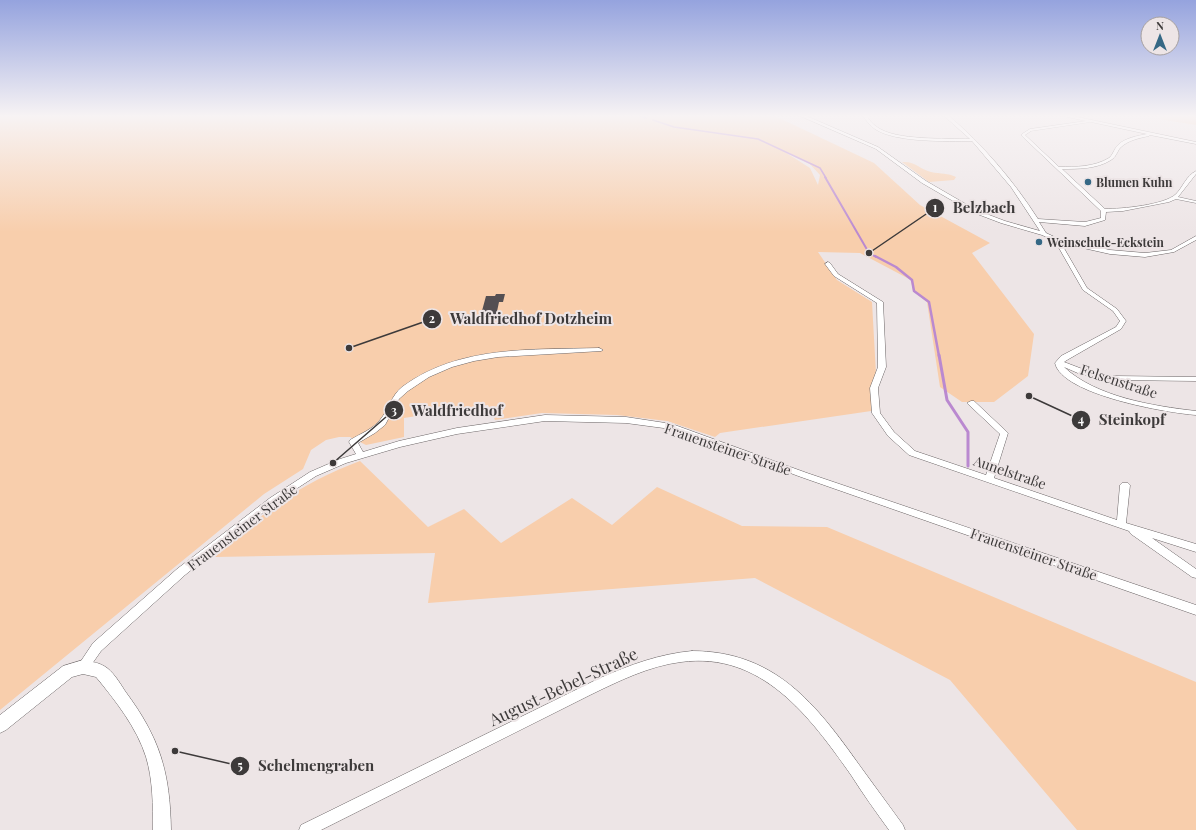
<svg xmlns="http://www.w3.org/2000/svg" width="1196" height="830" font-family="'Playfair Display',serif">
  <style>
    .green { fill: #f8ceac; fill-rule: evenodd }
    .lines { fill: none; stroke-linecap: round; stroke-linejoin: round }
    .stream-far3 { stroke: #ba89d0; stroke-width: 1.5 }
    .stream-far2 { stroke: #ba89d0; stroke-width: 2 }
    .stream-far1 { stroke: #ba89d0; stroke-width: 2.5 }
    .stream { stroke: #ba89d0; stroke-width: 3 }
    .building { fill: #544f52 }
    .minor-casing { stroke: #6b6566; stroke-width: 1 }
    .tertiary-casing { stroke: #6b6566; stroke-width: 1 }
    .minor { fill: #fff; fill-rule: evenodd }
    .tertiary { fill: #fff; fill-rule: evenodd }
    .poi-dot { fill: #356885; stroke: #ede5e6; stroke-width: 1.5 }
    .labels { text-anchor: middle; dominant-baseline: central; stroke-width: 4; stroke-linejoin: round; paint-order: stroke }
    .far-poi-label { font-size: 12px; font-weight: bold; fill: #3d3a3a; stroke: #ede5e6; text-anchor: start }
    .street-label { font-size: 14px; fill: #3d3a3a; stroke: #ede5e6 }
    .near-street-label { font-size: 17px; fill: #3d3a3a; stroke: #ede5e6 }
    .leader { fill: none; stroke: #3d3a3a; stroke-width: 1.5 }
    .callout-dot { fill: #3d3a3a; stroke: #ede5e6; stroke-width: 1.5 }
    .mark-label { font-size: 12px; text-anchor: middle; font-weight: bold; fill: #fff }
    .callout-label { font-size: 15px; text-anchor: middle; font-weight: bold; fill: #3d3a3a; stroke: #ede5e6; stroke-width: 4; stroke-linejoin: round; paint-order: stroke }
  </style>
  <rect width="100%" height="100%" fill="#ede5e6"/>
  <g class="green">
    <path d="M0 115H773L874 163 920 205 990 243 972 253 1034 334 1028 376 994 402H962L940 387 927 302 913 291 911 280 860 253 818 252 837 280 872 302 878 410 720 433 715 437 667 421 617 415 542 413 495 420 488 405 404 418V437L366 445 350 437H339L326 440 311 450 303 469 264 494 0 710ZM780 149 808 162 820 175 818 185 810 168Z"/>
    <path d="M1161 115 1196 116V125L1159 119Z"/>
    <path d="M902 162C916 161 919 169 931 172 941 174 948 173 956 177L954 180 929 182Z"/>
    <path d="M360 461 428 527 464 509 501 543 572 498 612 525 657 487 742 526 827 527 1196 682V830H1077L950 680 755 578 428 603 435 553 215 557C235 540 255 520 276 505 302 486 331 472 360 461Z"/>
  </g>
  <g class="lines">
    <g class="stream-far3">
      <path d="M638 115 646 118"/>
      <path d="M653 120 674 127 758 139 820 168 826 178"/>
    </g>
    <path class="stream-far2" d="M825 177 869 253 876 257"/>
    <path class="stream-far1" d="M875 256 896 267 912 280 914 291 929 302 939 356"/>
    <path class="stream" d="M939 355 947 400 968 432V466"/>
  </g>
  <path class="building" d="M496 294H505L503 302H499L495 321 479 322 486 296H495Z"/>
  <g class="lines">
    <defs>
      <g id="minor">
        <path d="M798 115H804L878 147 926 181 976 210 1005 221 1040 231 1011 187 972 141C947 141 896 143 875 129 870 126 866 120 862 115H866C869 119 872 124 877 127 896 141 946 138 970 139L943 115H948C983 145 1013 180 1038 219L1085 222 1101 218V211L1022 136V134L1030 129 1086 121 1059 115H1068L1196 142V144L1150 135 1149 136C1140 138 1128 140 1120 148 1117 152 1116 157 1111 160 1097 169 1078 169 1062 169L1105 209C1121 209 1165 205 1176 194 1183 187 1186 176 1196 171V174L1178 197 1196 201V203L1176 199 1169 202 1123 211 1106 212 1105 220 1085 226 1039 222 1046 233 1059 239 1110 250 1145 253 1171 250 1196 236V240L1174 252 1145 257 1110 254 1061 243 1087 288 1117 309 1126 321 1121 329 1067 360 1064 362 1085 370 1113 376 1196 377V381L1113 380 1080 374 1064 367C1096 397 1153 406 1196 411V415C1168 413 1062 395 1055 363L1061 356 1116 327 1120 321 1113 311 1083 290 1055 241 1042 235 1001 223 972 212 922 183 876 149ZM1091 122 1147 134C1137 136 1125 138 1118 145 1114 149 1113 155 1109 158 1094 167 1076 167 1059 167L1025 135 1031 131Z"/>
        <path d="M828 262 830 263 838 274 883 302 886 367 878 388 880 413 894 432 915 451 986 475 1000 434 967 403 971 401H974L1008 433 994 478 1117 520 1120 485 1122 483H1128L1130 485 1126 523 1196 544V552L1152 538 1196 569V578L1192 577 1131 534 1129 531 909 455 888 436 872 413 870 388 878 367 877 303 834 276 825 264Z"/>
        <path d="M599 348 603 350 601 351 498 357 474 361 452 367 429 377 408 391 399 399 385 425 375 433 358 443 363 452 399 441 457 428 545 415 626 417 672 424 807 473 1196 605V615L801 477 671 429 626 423 545 421 457 434 400 447 346 463 316 476 276 502 185 575 101 651 87 671 83 672 79 671 77 667 93 643 177 569 270 498 310 472 340 459 356 454 349 442 350 440C360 434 373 429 380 420 389 409 391 396 402 387 459 345 532 350 599 348Z"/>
        <path d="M692 651C775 651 816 704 860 766 874 786 889 805 903 825L905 830H889C876 812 863 794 851 775 810 717 762 651 681 662 649 666 619 681 590 695L321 830H299L301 825 600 678C630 665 659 654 692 651Z"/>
      </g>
      <path id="tertiary" d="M83 660C90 662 98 662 104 666 112 670 120 683 125 691 160 738 170 772 171 830H153C153 806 153 780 146 757 137 728 115 700 96 677L83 674 72 677 6 730 0 733V715L63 666Z"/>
    </defs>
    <use href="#minor" class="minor-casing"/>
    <use href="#tertiary" class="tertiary-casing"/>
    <use href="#minor" class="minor"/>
    <use href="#tertiary" class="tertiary"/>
  </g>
  <linearGradient id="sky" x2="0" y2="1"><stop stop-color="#95a3de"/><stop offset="0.5" stop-color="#f7f3f4"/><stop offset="1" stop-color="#f7f3f4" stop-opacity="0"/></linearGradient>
  <rect width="1196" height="232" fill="url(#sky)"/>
  <g class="poi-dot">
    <circle cx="1088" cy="182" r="4"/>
    <circle cx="1039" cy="242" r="4"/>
  </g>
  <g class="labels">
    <g class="far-poi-label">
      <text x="1096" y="182">Blumen Kuhn</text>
      <text x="1047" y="242">Weinschule-Eckstein</text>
    </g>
    <g class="street-label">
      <text transform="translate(1119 381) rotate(18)">Felsenstraße</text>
      <text transform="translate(728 449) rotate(19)">Frauensteiner Straße</text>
      <text transform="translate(1010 472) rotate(19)">Aunelstraße</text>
      <text transform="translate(242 527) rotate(-37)">Frauensteiner Straße</text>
      <text transform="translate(1034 554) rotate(19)">Frauensteiner Straße</text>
    </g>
    <g class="near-street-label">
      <text transform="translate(563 686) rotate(-25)">August-Bebel-Straße</text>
    </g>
  </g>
  <path class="leader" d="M869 253L935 208M349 348L432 319M333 463L394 410M1029 396L1081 420M175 751L240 766"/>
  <g class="callout-dot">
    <circle cx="869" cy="253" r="4"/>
    <circle cx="349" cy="348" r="4"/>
    <circle cx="333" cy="463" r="4"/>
    <circle cx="1029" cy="396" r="4"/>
    <circle cx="175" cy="751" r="4"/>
    <circle cx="935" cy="208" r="10"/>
    <circle cx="432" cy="319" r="10"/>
    <circle cx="394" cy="410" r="10"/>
    <circle cx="1081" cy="420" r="10"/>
    <circle cx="240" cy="766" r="10"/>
  </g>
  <g class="mark-label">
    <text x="935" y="212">1</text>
    <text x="432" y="323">2</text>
    <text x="394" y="415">3</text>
    <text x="1081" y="424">4</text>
    <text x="240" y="770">5</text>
  </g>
  <g class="callout-label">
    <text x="984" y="213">Belzbach</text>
    <text x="531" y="324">Waldfriedhof Dotzheim</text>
    <text x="457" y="416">Waldfriedhof</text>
    <text x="1132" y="425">Steinkopf</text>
    <text x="316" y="771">Schelmengraben</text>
  </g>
  <g transform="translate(1160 36)"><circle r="19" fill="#ede5e6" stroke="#a7a1a1"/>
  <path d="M0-3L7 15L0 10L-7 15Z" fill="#356885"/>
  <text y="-6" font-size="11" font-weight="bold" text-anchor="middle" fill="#3d3a3a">N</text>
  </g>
</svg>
